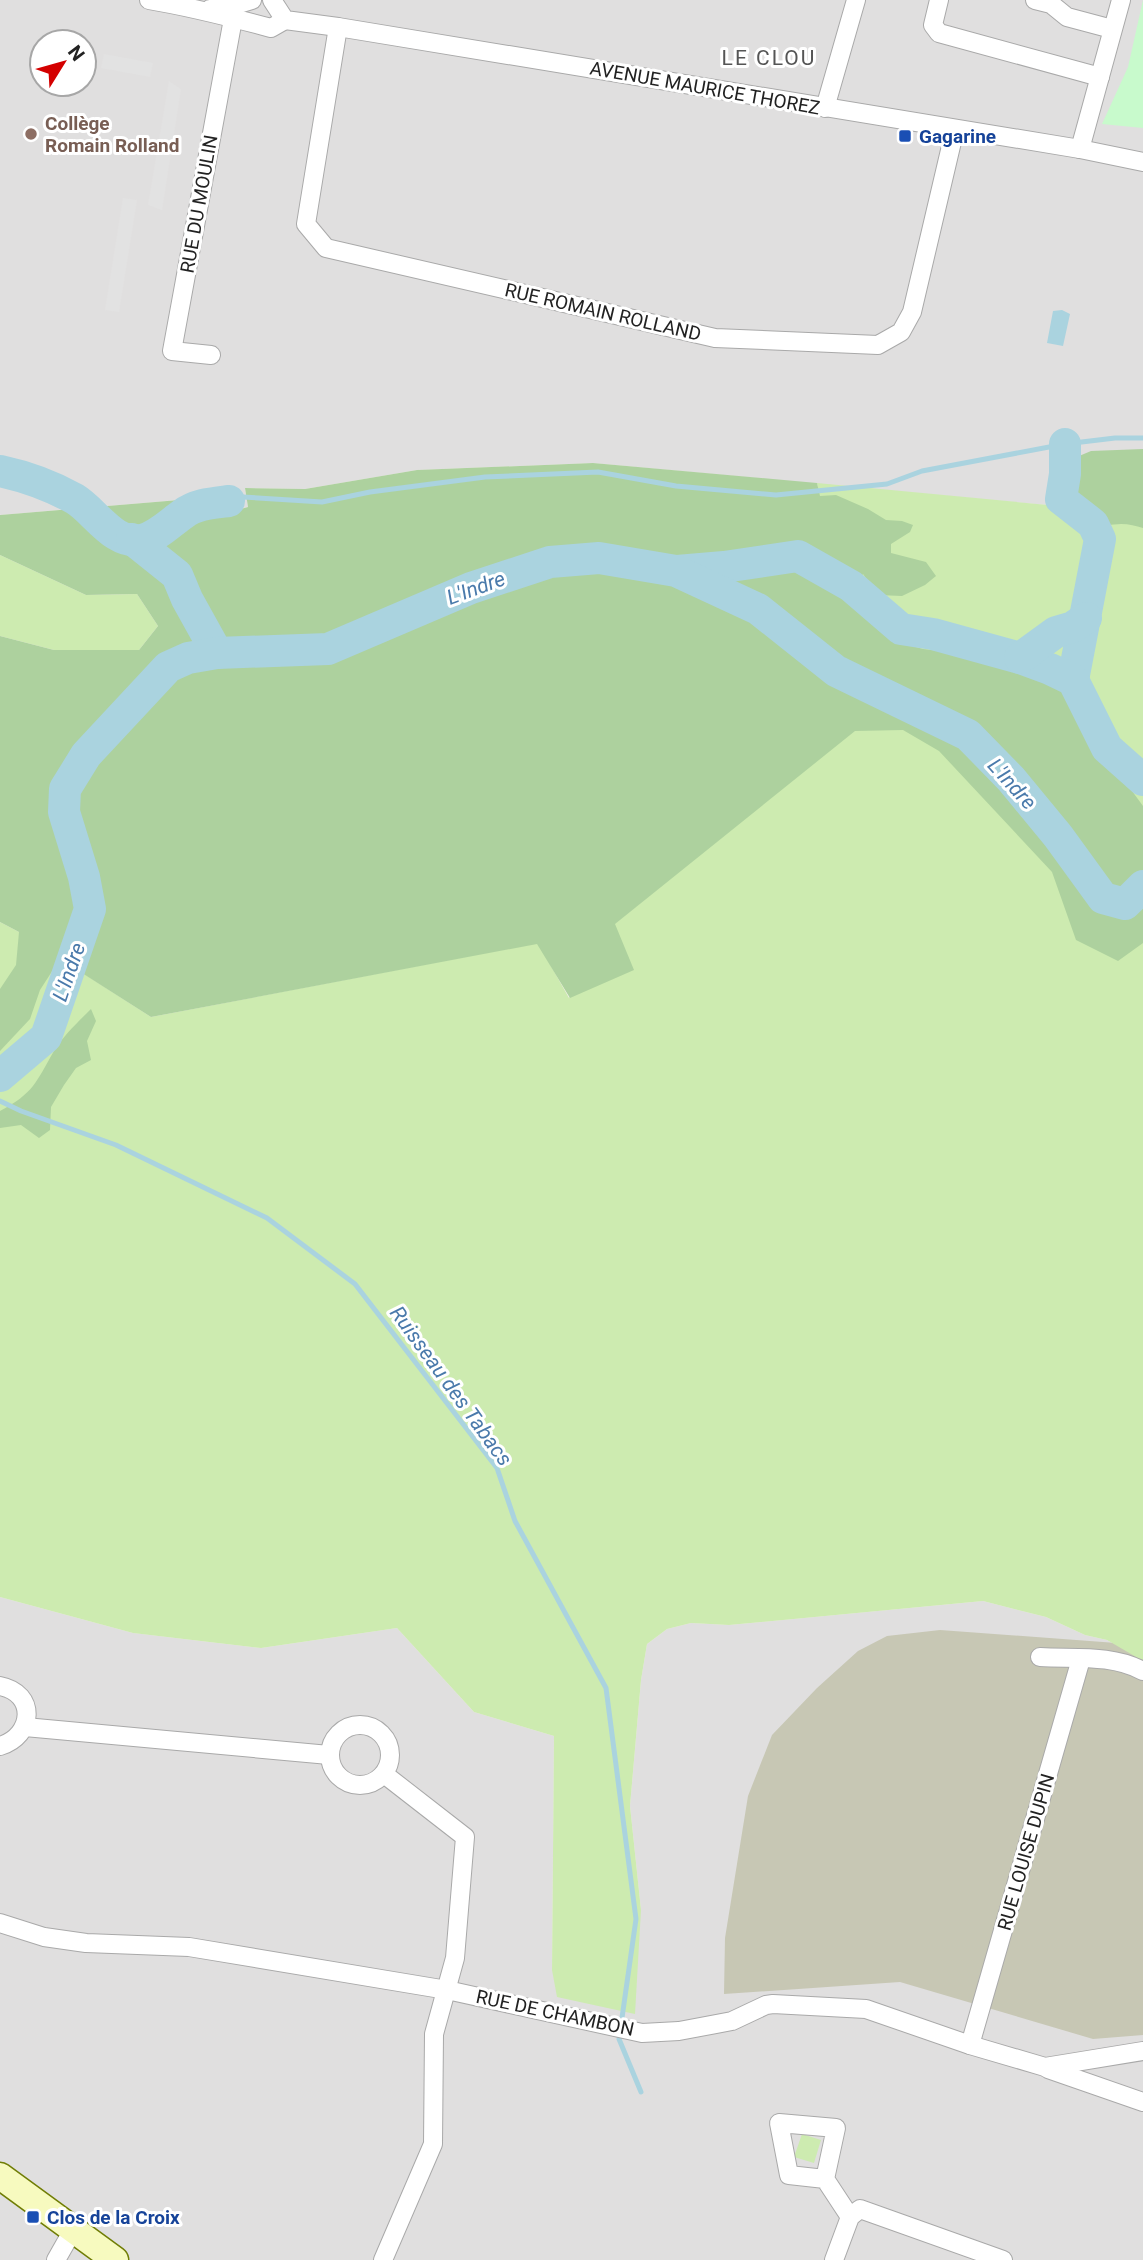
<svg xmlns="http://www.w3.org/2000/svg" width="1143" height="2260" font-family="Roboto,sans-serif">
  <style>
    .residential { fill: #e0dfdf; fill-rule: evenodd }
    .construction { fill: #c7c7b4 }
    .grass { fill: #cdebb0 }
    .forest { fill: #add19e }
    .park { fill: #c8facc }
    .parking { fill: #e2e2e2 }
    .water { fill: #aad3df }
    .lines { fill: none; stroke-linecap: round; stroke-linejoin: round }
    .stream { stroke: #aad3df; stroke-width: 5 }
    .river { stroke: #aad3df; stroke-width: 32 }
    .minor-casing { stroke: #a9a9a9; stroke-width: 20 }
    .secondary-casing { stroke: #707d05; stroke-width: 29 }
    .minor { stroke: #fff; stroke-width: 18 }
    .secondary { stroke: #f7fabf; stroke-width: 26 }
    .education-dot { fill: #8d6e63; stroke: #fff; stroke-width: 2.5 }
    .transit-dot { fill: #1a4fb4; stroke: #fff; stroke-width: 2.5 }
    .labels { text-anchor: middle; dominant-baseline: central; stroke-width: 6; stroke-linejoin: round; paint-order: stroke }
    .street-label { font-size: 19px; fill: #222; stroke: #fff }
    .education-label { font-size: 19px; font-weight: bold; fill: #785e54; stroke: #fff; text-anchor: start }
    .transit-label { font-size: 19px; font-weight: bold; fill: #164399; stroke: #fff; text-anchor: start }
    .neighbourhood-label { font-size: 21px; letter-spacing: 2px; fill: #555; stroke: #fff }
    .water-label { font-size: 21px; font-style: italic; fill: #4a7aab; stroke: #fff }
  </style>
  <rect width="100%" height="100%" fill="#f2efe9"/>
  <g class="residential">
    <path d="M0 0H1143V514L593 463 417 470 305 489 245 488 248 507 230 512 215 502 212 492 179 500 0 515ZM42 42H84V84H42Z"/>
    <path d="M0 1597 133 1633 261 1648 397 1628 474 1712 554 1736 552 1970 641 1910 630 1806 641 1680 647 1644 667 1629 691 1623 729 1625 983 1601 1046 1617 1085 1635 1107 1640 1143 1661V2260H0Z"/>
  </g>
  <path class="construction" d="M940 1630 1143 1645V2035L1093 2039 900 1982 724 1994 725 1938 748 1796 772 1735 817 1688 858 1651 887 1636Z"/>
  <g class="grass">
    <path d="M817 483 1143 514V1661L1107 1640 1085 1635 1046 1617 983 1601 729 1625 691 1623 667 1629 647 1644 641 1680 630 1806 641 1910 635 2014 557 1997 552 1970 554 1736 474 1712 397 1628 261 1648 133 1633 0 1597V922L19 932 151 1017 538 943 569 998 614 924 855 730Z"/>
    <path d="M0 555 86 595 137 594 158 626 139 650H54L0 636Z"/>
    <path d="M802 2134 821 2140 814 2163 794 2157Z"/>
  </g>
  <g class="forest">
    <path d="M1143 449V528C1136 526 1129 524 1121 524 1115 524 1105 526 1099 524 1070 513 1067 485 1072 459L1091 451Z"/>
    <path d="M593 463 817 483 820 496 836 495 868 509 886 520 902 521 913 525 910 532 891 544V553L926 562 936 576 925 585 902 596 878 595 863 574 852 594 880 629 898 642 923 649 991 657 1038 672 1061 686 1076 706 1110 761 1143 806V943L1118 961 1076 940 1052 872 939 751 903 730 855 731 615 924 634 970 570 998 537 944 151 1017 60 959 40 990 30 1019 0 1051V989L16 965 19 932 0 922V636L54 650H139L158 626 137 594 86 595 0 555V515L179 500 212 492 215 501 225 500 230 512 248 507 245 488 305 489 417 470Z"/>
    <path d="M91 1009 96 1021 87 1041 91 1060 76 1068 64 1085 51 1107 50 1130 39 1138 21 1125 0 1128V1111C34 1093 36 1082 54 1051 64 1035 78 1022 91 1009Z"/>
  </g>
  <path class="park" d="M1143 0V128L1102 124 1128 67Z"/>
  <g class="parking">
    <path d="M104 54 153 63 150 77 101 68Z"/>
    <path d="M169 81 181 89 162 210 148 205Z"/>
    <path d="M123 198 137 200 119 312 105 310Z"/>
  </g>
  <path class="water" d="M1062 310 1070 314 1063 346 1047 343 1053 311Z"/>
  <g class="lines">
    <g class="stream">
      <path d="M243 497 322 502 370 492 485 477 598 472 676 486 776 495 887 484 922 471 1065 444 1115 438H1143"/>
      <path d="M0 1101 21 1111 116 1145 267 1218 355 1284 497 1468 515 1521 606 1688 636 1919 619 2039 641 2092"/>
    </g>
    <g class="river">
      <path d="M1065 444V474L1061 499 1093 524 1100 539 1073 680"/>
      <path d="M0 471C28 477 50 485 75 499 95 511 114 546 142 540 158 536 170 523 183 514 196 504 213 503 229 501"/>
      <path d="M132 539 177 575 187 599 217 653"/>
      <path d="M677 571 724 567 798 556 851 586 901 629 933 634 1020 658 1050 669 1073 680 1107 748 1143 780"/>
      <path d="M1020 658 1056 632 1073 627 1086 618"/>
      <path d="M0 1076 46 1037 90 909 84 877 64 812 65 789 86 755 168 667 188 658 217 653 328 649 471 588 550 562 599 558 676 571 758 609 836 671 968 735 1011 779 1058 836 1103 898 1125 904 1143 886"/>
    </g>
    <defs>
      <g id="minor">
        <path d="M149 0C191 7 230 17 271 28L285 20"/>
        <path d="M272 0 285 20 338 27 1080 149 1143 162"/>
        <path d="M939 0 933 25 939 33 1100 77"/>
        <path d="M1035 0 1051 4 1067 17 1112 29"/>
        <path d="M210 9 226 8 252 0"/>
        <path d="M338 27 306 224 326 248 715 338 878 345 901 332 912 312 955 129"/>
        <path d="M825 108 856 0"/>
        <path d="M1080 149 1121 0"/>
        <path d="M211 355 172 351 233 19"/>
        <path d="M1040 1657C1075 1659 1112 1654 1143 1671"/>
        <path d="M0 1686C37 1693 34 1736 0 1746"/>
        <circle cx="360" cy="1755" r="30"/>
        <path d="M25 1727 329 1755"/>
        <path d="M0 1923 44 1937 86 1943 189 1947 447 1990 642 2033 679 2031 732 2021 766 2005 773 2004 866 2009 970 2045 1045 2067 1143 2051"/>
        <path d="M970 2045 1081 1659"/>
        <path d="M1048 2069 1143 2102"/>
        <path d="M825 2179 789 2175 779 2123 836 2128 825 2179 850 2217"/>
        <path d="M56 2260 73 2230"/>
        <path d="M383 2260 433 2144 434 2034 455 1958 465 1837 384 1774"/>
        <path d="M834 2260 850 2217 860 2209 1003 2260"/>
      </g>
      <path id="secondary" d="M0 2176 115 2260"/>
    </defs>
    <use href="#minor" class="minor-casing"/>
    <use href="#secondary" class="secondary-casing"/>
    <use href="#minor" class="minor"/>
    <use href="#secondary" class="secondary"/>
  </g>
  <circle class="education-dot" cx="31" cy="134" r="7"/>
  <g class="transit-dot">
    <rect x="898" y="129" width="14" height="14" rx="3.5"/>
    <rect x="26" y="2210" width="14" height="14" rx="3.5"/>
  </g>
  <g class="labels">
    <g class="street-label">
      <text transform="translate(705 88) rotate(10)">AVENUE MAURICE THOREZ</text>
      <text transform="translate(199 204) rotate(-80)">RUE DU MOULIN</text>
      <text transform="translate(603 312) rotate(13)">RUE ROMAIN ROLLAND</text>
      <text transform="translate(1026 1852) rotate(-74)">RUE LOUISE DUPIN</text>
      <text transform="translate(555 2013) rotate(12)">RUE DE CHAMBON</text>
    </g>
    <g class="education-label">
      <text x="45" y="123">Collège<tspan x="45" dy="22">Romain Rolland</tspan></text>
    </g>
    <g class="transit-label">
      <text x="919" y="136">Gagarine</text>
      <text x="47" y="2217">Clos de la Croix</text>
    </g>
    <g class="neighbourhood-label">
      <text x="769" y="58">LE CLOU</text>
    </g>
    <g class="water-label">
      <text transform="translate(476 588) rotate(-20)">L'Indre</text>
      <text transform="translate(1012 784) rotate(48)">L'Indre</text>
      <text transform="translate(69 972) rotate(-71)">L'Indre</text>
      <text transform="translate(451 1386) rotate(54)">Ruisseau des Tabacs</text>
    </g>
  </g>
  <g transform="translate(63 63) rotate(53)"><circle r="33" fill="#ffffff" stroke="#a7a7a7" stroke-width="2"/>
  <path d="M0-5L12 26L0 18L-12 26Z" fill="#d40000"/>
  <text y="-10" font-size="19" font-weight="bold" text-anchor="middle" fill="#222222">N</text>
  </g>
</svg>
